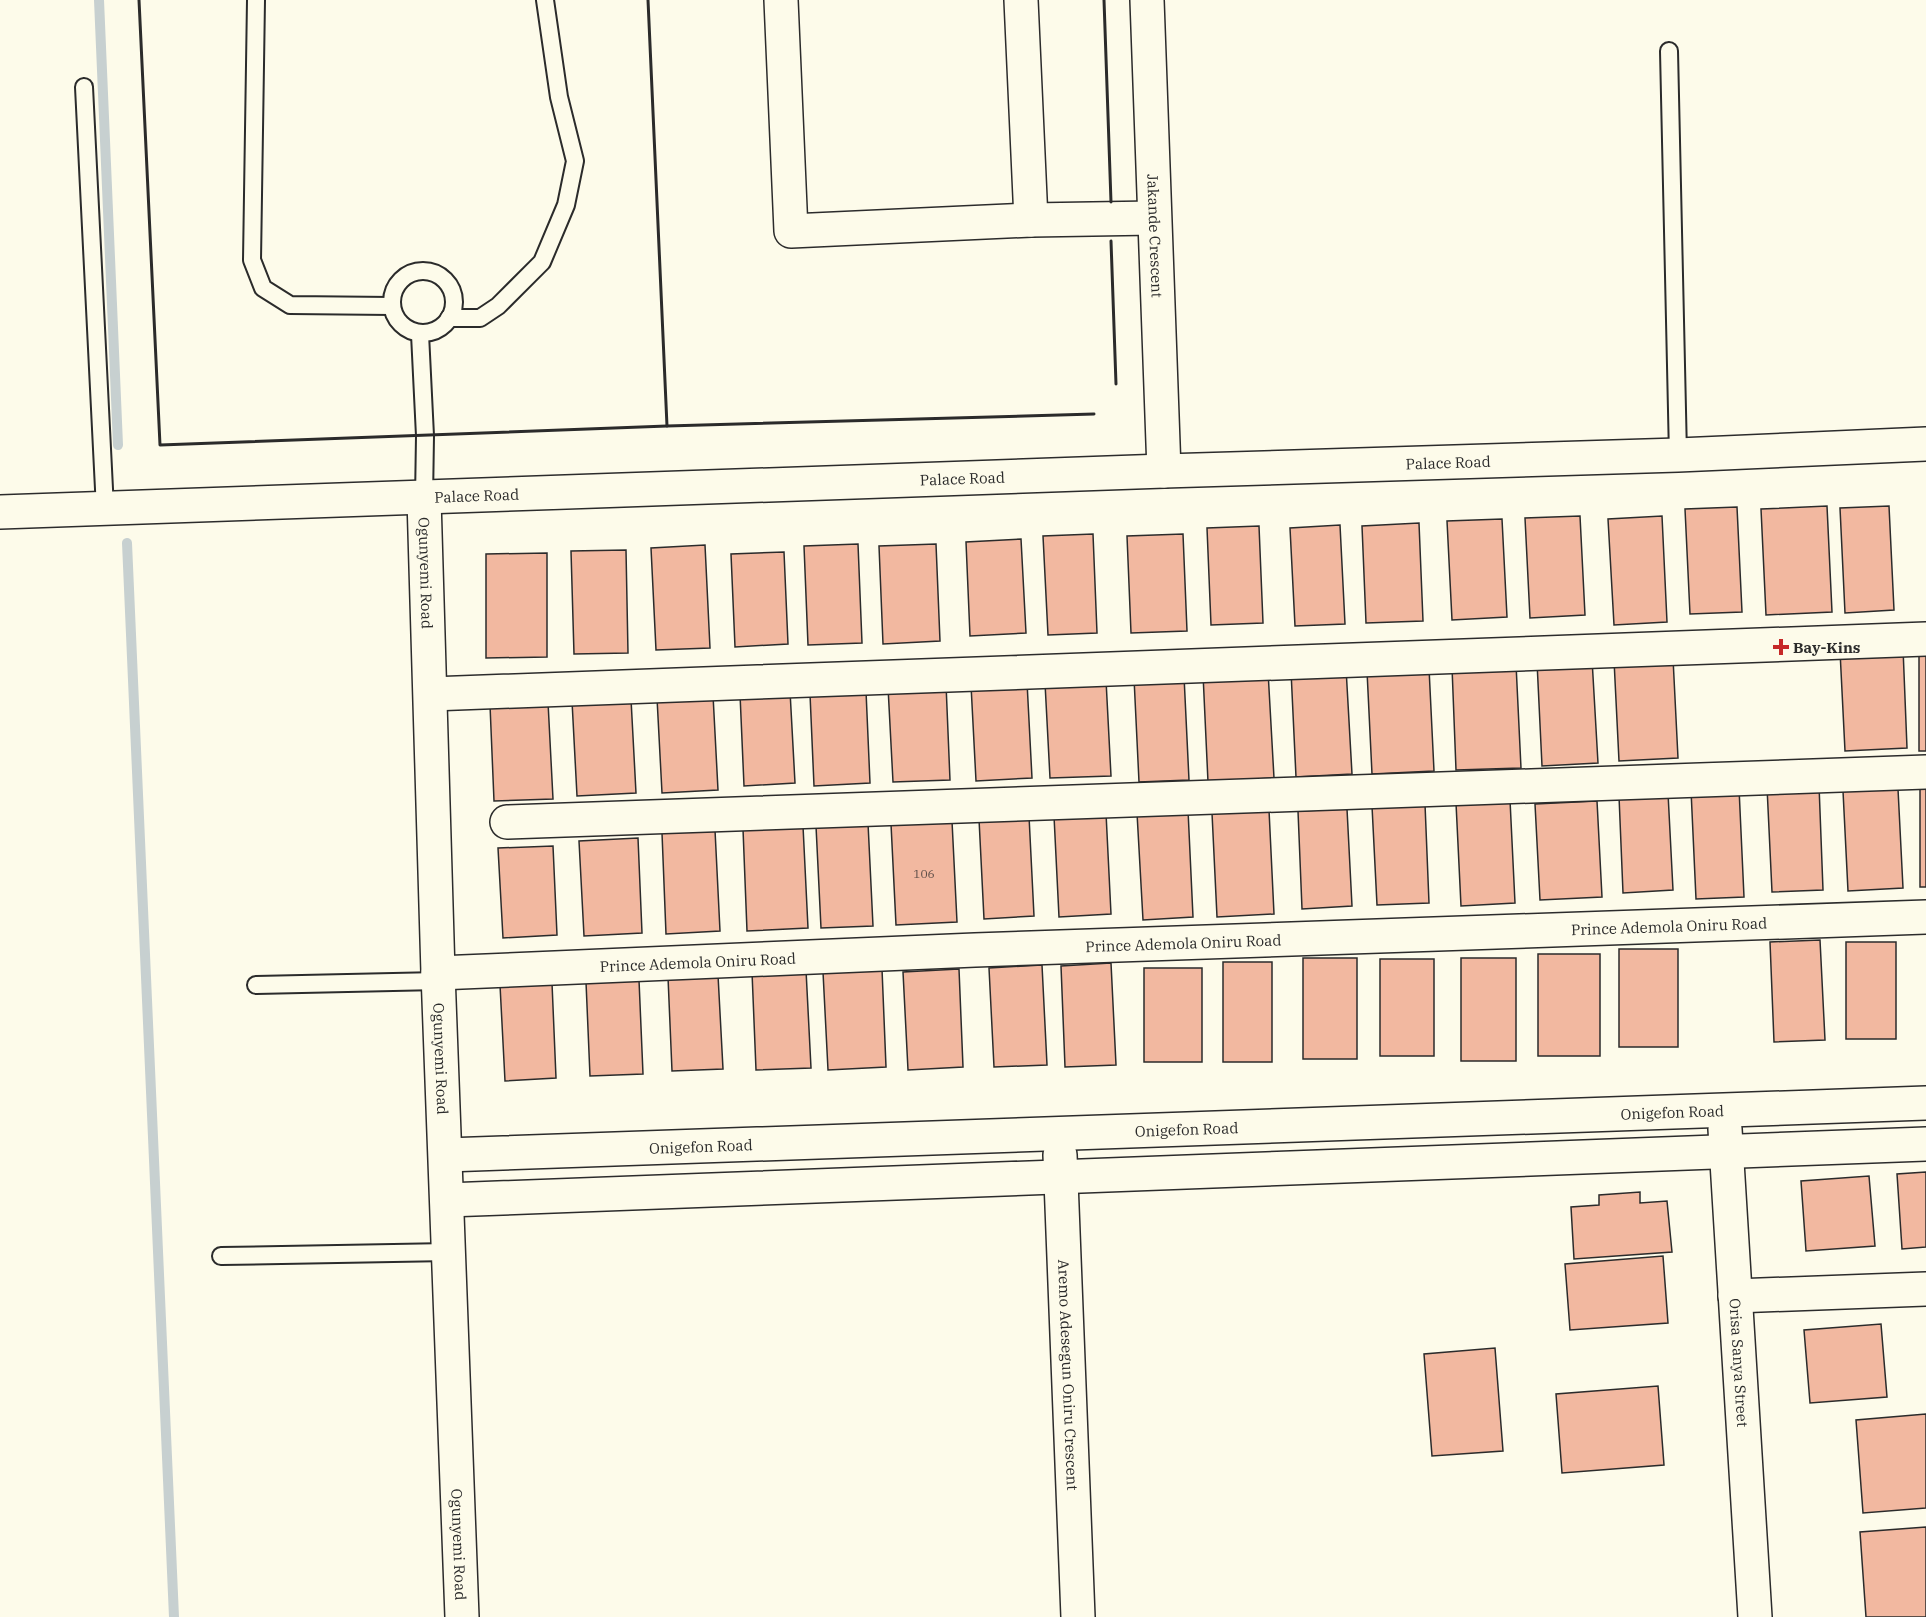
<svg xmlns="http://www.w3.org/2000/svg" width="1926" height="1617" font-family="'IBM Plex Serif',serif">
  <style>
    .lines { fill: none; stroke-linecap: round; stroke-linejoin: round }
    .stream { stroke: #c7d0d0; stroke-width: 10 }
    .building { fill: #f2b8a0; stroke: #2b2b2b; stroke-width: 1.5 }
    .service-casing { stroke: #2b2b2b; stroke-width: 20 }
    .minor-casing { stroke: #2b2b2b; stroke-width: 36 }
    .service { stroke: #fdfbea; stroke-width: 16 }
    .minor { stroke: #fdfbea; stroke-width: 33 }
    .wall { stroke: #2b2b2b; stroke-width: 3 }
    .poi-dot { fill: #c62828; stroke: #fdfbea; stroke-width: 2 }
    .labels { text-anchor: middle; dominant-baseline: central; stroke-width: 4.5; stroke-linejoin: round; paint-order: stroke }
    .number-label { font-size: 12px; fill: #5d4e48 }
    .street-label { font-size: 15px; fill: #2b2b2b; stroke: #fdfbea }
    .poi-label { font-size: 15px; font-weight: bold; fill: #2b2b2b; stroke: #fdfbea; text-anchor: start }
  </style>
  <rect width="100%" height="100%" fill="#fdfbea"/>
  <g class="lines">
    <g class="stream">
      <path d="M99 0 118 445"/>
      <path d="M127 543 174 1617"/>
    </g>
  </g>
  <g class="building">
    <path d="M1827 506 1832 612 1766 615 1761 509Z"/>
    <path d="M1889 506 1894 610 1845 613 1840 508Z"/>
    <path d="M1737 507 1742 612 1690 614 1685 509Z"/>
    <path d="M1580 516 1585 615 1530 618 1525 518Z"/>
    <path d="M1662 516 1667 622 1614 625 1608 519Z"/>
    <path d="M1502 519 1507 617 1452 620 1447 521Z"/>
    <path d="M1419 523 1423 621 1366 623 1362 526Z"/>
    <path d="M1340 525 1345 624 1295 626 1290 528Z"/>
    <path d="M1259 526 1263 623 1211 625 1207 528Z"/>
    <path d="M1093 534 1097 633 1048 635 1043 536Z"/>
    <path d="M1183 534 1187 631 1131 633 1127 536Z"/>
    <path d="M1021 539 1026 633 970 636 966 542Z"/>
    <path d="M858 544 862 643 808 645 804 546Z"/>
    <path d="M936 544 940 641 883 644 879 546Z"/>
    <path d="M705 545 710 648 656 650 651 548Z"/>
    <path d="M626 550 628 653 574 654 571 551Z"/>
    <path d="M784 552 788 644 735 647 731 554Z"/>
    <path d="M547 553V657L486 658V554Z"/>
    <path d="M1903 648 1907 748 1845 751 1840 651Z"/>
    <rect x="1919" y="649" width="7" height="102"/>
    <path d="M1673 658 1678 758 1619 761 1614 660Z"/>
    <path d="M1592 659 1598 763 1542 766 1537 662Z"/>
    <path d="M1516 664 1521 768 1456 770 1452 667Z"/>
    <path d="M1346 668 1352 774 1296 777 1291 671Z"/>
    <path d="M1429 668 1434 771 1372 774 1367 671Z"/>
    <path d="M1268 671 1274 778 1208 782 1203 674Z"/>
    <path d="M1184 676 1189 780 1139 782 1134 678Z"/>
    <path d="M1106 680 1111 776 1050 778 1045 683Z"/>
    <path d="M1027 682 1032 778 976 781 971 685Z"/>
    <path d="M946 684 950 780 893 782 888 687Z"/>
    <path d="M790 691 795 783 744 786 740 694Z"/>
    <path d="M866 691 870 783 814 786 810 694Z"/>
    <path d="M713 695 718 790 662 793 657 698Z"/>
    <path d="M631 699 636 793 577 796 572 701Z"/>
    <path d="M548 702 553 799 494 801 490 705Z"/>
    <path d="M1819 785 1823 890 1772 892 1767 787Z"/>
    <rect x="1920" y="787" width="6" height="100"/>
    <path d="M1739 788 1744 897 1696 899 1691 790Z"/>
    <path d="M1898 789 1903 888 1848 891 1843 791Z"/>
    <path d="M1668 793 1673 890 1623 893 1619 796Z"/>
    <path d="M1510 800 1515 903 1461 906 1456 803Z"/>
    <path d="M1597 801 1602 897 1540 900 1535 804Z"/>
    <path d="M1425 804 1429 903 1377 905 1372 806Z"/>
    <path d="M1347 809 1352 906 1302 909 1298 811Z"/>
    <path d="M1188 810 1193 917 1143 920 1137 813Z"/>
    <path d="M1269 810 1274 914 1217 917 1212 813Z"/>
    <path d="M1106 813 1111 914 1059 917 1054 816Z"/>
    <path d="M1029 816 1034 916 984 919 979 819Z"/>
    <path d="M952 821 957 922 896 925 891 824Z"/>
    <path d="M868 823 873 926 821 928 816 826Z"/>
    <path d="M803 826 808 928 747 931 743 829Z"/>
    <path d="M715 830 720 931 666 934 662 833Z"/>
    <path d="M638 838 642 933 584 936 579 841Z"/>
    <path d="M553 846 557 935 503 938 498 848Z"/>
    <path d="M1820 940 1825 1040 1774 1042 1770 942Z"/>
    <rect x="1846" y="942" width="50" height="97"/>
    <rect x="1619" y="949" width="59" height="98"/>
    <rect x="1538" y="954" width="62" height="102"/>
    <rect x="1303" y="958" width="54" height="101"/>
    <rect x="1461" y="958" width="55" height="103"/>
    <rect x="1380" y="959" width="54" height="97"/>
    <rect x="1223" y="962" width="49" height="100"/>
    <path d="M1111 963 1116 1065 1065 1067 1061 966Z"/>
    <path d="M1042 965 1047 1065 994 1067 989 968Z"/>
    <rect x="1144" y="968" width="58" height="94"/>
    <path d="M882 969 886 1067 828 1070 823 972Z"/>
    <path d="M959 969 963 1067 908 1070 903 972Z"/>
    <path d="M806 970 811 1068 756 1070 752 972Z"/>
    <path d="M718 975 723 1069 672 1071 668 977Z"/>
    <path d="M639 980 643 1074 590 1076 586 982Z"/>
    <path d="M552 983 556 1078 505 1081 500 985Z"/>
    <path d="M1926 1172V1247L1902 1249 1897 1174Z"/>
    <path d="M1869 1176 1875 1246 1806 1251 1801 1181Z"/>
    <path d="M1640 1192V1203L1667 1201 1672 1252 1574 1259 1571 1207 1599 1205V1195Z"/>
    <path d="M1663 1256 1668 1323 1570 1330 1565 1264Z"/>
    <path d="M1881 1324 1887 1397 1810 1403 1804 1330Z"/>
    <path d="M1495 1348 1503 1451 1432 1456 1424 1354Z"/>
    <path d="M1658 1386 1664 1465 1562 1473 1556 1394Z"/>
    <path d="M1926 1414V1508L1863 1513 1856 1420Z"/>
    <path d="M1926 1527V1617H1866L1860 1532Z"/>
  </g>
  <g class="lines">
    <defs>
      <g id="service">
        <path d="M256 0 252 260 263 288 290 305 392 306"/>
        <path d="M1669 51 1678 455"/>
        <path d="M84 87 105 509"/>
        <circle cx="423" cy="302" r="31"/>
        <path d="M449 318H480L498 306 542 262 566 205 575 161 559 97 545 0"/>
        <path d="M420 334 425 436 424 499"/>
        <path d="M256 985 439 981"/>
        <path d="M221 1256 449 1252"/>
      </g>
      <g id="minor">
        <path d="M781 0 791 231 1031 220 1154 218"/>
        <path d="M1021 0 1031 220"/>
        <path id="s1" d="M1147 0 1164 471"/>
        <path id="s2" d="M424 499 438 973 462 1617"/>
        <path id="s3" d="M0 512 1164 471 1678 455 1926 444"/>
        <path d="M431 694 1926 639"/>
        <path d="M507 822 1926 772"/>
        <path id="s4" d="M438 973 975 950 1926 917"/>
        <path id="s5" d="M1725 1129 1755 1617"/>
        <path id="s6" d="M446 1155 1926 1103"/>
        <path id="s7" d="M1060 1155 1078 1617"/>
        <path d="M447 1200 1926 1144"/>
        <path d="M1735 1296 1926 1289"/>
      </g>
    </defs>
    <use href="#service" class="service-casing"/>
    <use href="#minor" class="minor-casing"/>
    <use href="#service" class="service"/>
    <use href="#minor" class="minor"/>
    <g class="wall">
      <path d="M139 0 160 445 667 426 1094 414"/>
      <path d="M648 0 667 426"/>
      <path d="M1104 0 1111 202"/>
      <path d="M1111 241 1116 384"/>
    </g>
  </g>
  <path class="poi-dot" d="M1778 638h6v6h6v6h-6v6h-6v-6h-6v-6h6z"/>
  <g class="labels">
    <g class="number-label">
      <text x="924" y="873">106</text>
    </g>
    <g class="street-label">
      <text stroke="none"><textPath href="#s1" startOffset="236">Jakande Crescent</textPath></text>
      <text stroke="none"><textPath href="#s3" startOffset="1449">Palace Road</textPath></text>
      <text stroke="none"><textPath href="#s3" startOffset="963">Palace Road</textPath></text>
      <text stroke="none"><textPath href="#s3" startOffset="477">Palace Road</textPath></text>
      <text stroke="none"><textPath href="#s2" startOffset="74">Ogunyemi Road</textPath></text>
      <text stroke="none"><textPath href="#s4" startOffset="1232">Prince Ademola Oniru Road</textPath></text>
      <text stroke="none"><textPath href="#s4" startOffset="746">Prince Ademola Oniru Road</textPath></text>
      <text stroke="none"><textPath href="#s4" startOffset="260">Prince Ademola Oniru Road</textPath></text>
      <text stroke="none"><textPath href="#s2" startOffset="560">Ogunyemi Road</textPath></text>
      <text stroke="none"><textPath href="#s6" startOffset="1227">Onigefon Road</textPath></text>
      <text stroke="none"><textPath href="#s6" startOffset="741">Onigefon Road</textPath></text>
      <text stroke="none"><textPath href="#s6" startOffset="255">Onigefon Road</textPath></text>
      <text stroke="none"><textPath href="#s5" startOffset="234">Orisa Sanya Street</textPath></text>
      <text stroke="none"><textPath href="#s7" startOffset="220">Aremo Adesegun Oniru Crescent</textPath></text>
      <text stroke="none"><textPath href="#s2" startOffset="1046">Ogunyemi Road</textPath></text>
    </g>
    <g class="poi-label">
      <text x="1793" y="647">Bay-Kins</text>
    </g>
  </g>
</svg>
